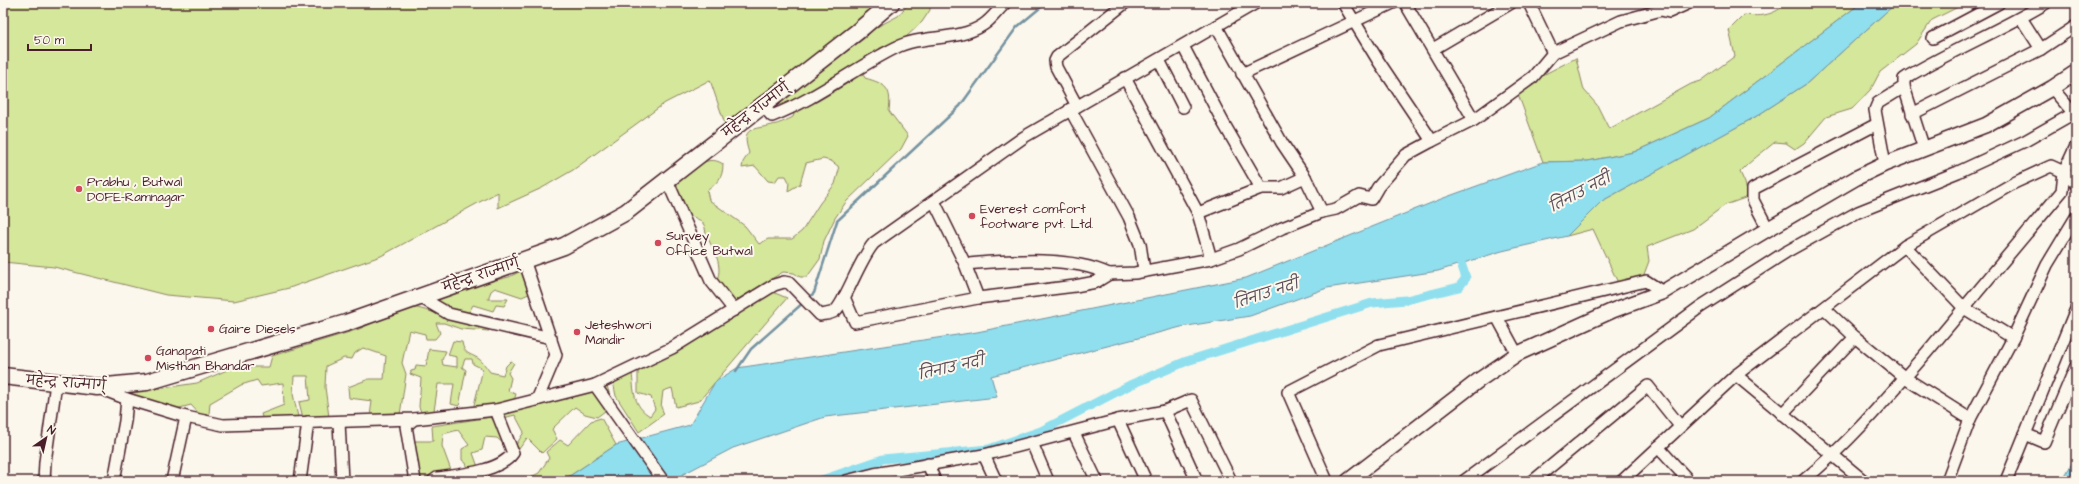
<svg xmlns="http://www.w3.org/2000/svg" width="2079" height="484" font-family="'Architects Daughter','Playpen Sans Deva',sans-serif">
  <style>
    .green { fill: #d4e79b; stroke: #8f8363 }
    .water { fill: #90dfee; stroke: #7492a0 }
    .lines { fill: none; stroke-linecap: round; stroke-linejoin: round }
    .stream { stroke: #7492a0; stroke-width: 2.5 }
    .canal { stroke: #90dfee; stroke-width: 9 }
    .minor-casing { stroke: #4a1f2b; stroke-width: 14 }
    .major-casing { stroke: #4a1f2b; stroke-width: 17 }
    .highway-casing { stroke: #4a1f2b; stroke-width: 19 }
    .minor { stroke: #fbf7ec; stroke-width: 11 }
    .major { stroke: #fbf7ec; stroke-width: 14 }
    .highway { stroke: #fbf7ec; stroke-width: 16 }
    .poi-dot { fill: #d1495b; stroke: #fbf7ec; stroke-width: 1.5 }
    .labels { text-anchor: middle; dominant-baseline: central; stroke-width: 4; stroke-linejoin: round; paint-order: stroke }
    .street-label { font-size: 13px; fill: #4a1f2b; stroke: #fbf7ec }
    .poi-label { font-size: 13px; fill: #4a1f2b; stroke: #fbf7ec; text-anchor: start }
    .water-label { font-size: 14px; font-style: italic; fill: #5c4f5c; stroke: #fbf7ec }
  </style>
  <rect width="100%" height="100%" fill="#fbf7ec"/>
  <filter id="ink" filterUnits="userSpaceOnUse"><feTurbulence type="fractalNoise" baseFrequency=".025" numOctaves="2"/><feDisplacementMap in="SourceGraphic" scale="8" xChannelSelector="R" yChannelSelector="G"/><feConvolveMatrix kernelMatrix="1 2 1 2 8 2 1 2 1" color-interpolation-filters="sRGB"/></filter>
  <g filter="url(#ink)">
    <g class="green">
      <path d="M3 3H882L725 124 710 80 665 103 573 170 542 188 498 208V192L381 256 289 288 234 301 166 295 54 267 3 262Z"/>
      <path d="M909 3H930V10L922 22 905 38 880 48 859 67 865 78C886 84 892 88 889 111L908 136 901 149 846 202 835 218 824 241 820 259 807 277H800L794 273 783 272 733 302 717 280C723 265 714 250 707 237 705 233 706 229 704 225 701 219 694 218 689 215 679 208 678 195 677 184 690 173 705 152 723 164 723 179 717 182 707 191L709 200 745 226 759 244 768 239H792L802 231 820 203 835 184 839 170 838 166 831 161 823 159 806 163 800 184 788 191 789 182 786 176H779L775 182 768 181 755 166 742 168 743 162 749 153C740 126 753 130 772 125 779 124 787 120 793 117L794 114 780 104 794 91 866 37 873 29 898 16Z"/>
      <path d="M1787 3H1861L1709 118 1634 152 1588 161 1543 162 1518 94 1539 77 1576 58 1584 90 1597 105 1609 129 1691 84 1701 81 1735 56 1729 30 1744 15C1762 17 1774 15 1787 3Z"/>
      <path d="M1896 3H1966L1932 20 1916 44 1880 72 1871 89 1852 109 1826 117 1804 143 1795 149 1786 143 1775 142C1763 152 1750 161 1740 172L1745 183 1748 197 1725 205 1693 229 1647 247 1649 261 1643 277 1619 285 1593 229 1567 236 1602 201 1755 117 1806 84Z"/>
      <path d="M525 269 533 292 522 297 495 288 491 291 488 299H508L504 306 496 305 493 311 473 305 467 316 440 307 435 299 483 283 509 277Z"/>
      <path d="M770 291 787 298 699 401 676 407 672 388 663 391 661 407 664 414 639 432 616 396 613 382 632 373C634 391 633 406 650 416L655 409 651 397 638 393V370L692 340Z"/>
      <path d="M410 306 485 326 489 331 461 329 444 323H436L440 333 435 339H426L425 334 409 330 402 363 406 374 400 415 370 416 372 401 349 398 348 387 369 379H384L386 356 363 348 355 353 352 359 344 358 326 366 325 387 329 417 303 418 299 402 310 400 308 376H294L293 394 298 417 263 420 261 414 284 405 283 383 261 386 257 380 241 385 210 403 209 414 201 416 191 405 176 409 135 399 129 393 197 383 234 367H269L272 356 359 329Z"/>
      <path d="M453 341 462 342C464 355 470 353 479 359 483 362 487 368 490 372L503 375 506 366 511 361 514 363 508 373 511 378 508 391 516 394 513 404 473 409 483 369 473 364 472 359H465L462 367 466 370 459 406 451 404 454 384H438L434 411 422 414 419 407 421 378 410 374 411 371 415 370 416 365 426 366 429 349 446 351 442 360 443 365 457 367V357L448 355Z"/>
      <path d="M607 386 613 405 597 417 585 414 575 407 552 429 557 439 542 453 527 438 519 449 516 445 524 432 515 415 503 418V412Z"/>
      <path d="M491 417 503 435 505 445 497 438 485 437 482 450 473 453 478 467 468 469 466 463 462 460V449L469 445 458 430 443 434 442 446 452 473 437 472 427 481H420L415 459 414 441H433L432 426Z"/>
      <path d="M601 418 616 445 562 481H523L539 473 549 458 546 452 560 440 568 445 591 421Z"/>
    </g>
    <g class="water">
      <path d="M1861 3H1896L1806 84 1755 117 1602 201 1567 236 1502 251 1438 271 1327 288 1250 316 1181 327 991 376 997 397 825 417 733 448 670 481H562L616 445 690 425 715 382 737 368 977 332 1246 278 1441 199 1543 162 1588 161 1634 152 1709 118Z"/>
      <path d="M2076 456V481H2062Z"/>
    </g>
    <g class="lines">
      <g class="stream">
        <path d="M807 299 814 293 837 221 960 106 1017 27 1046 3"/>
        <path d="M736 371 751 349 804 302"/>
      </g>
      <path class="canal" d="M819 481 883 459 989 449 1041 431 1130 385 1187 361 1372 303 1406 300 1459 287 1466 278 1460 260"/>
      <defs>
        <g id="minor">
          <path d="M1343 3 1379 62 1432 141 1474 120 1533 77 1553 53 1621 21 1661 10 1669 12 1689 3"/>
          <path d="M1405 3 1474 120"/>
          <path d="M1529 3 1553 53"/>
          <path d="M2021 18 2041 49"/>
          <path d="M1216 26 1282 143 1305 177 1322 212"/>
          <path d="M1933 38 1999 3"/>
          <path d="M1183 46 1224 124 1261 188"/>
          <path d="M1433 49 1511 3"/>
          <path d="M1159 60 1183 107"/>
          <path d="M1242 74 1393 3"/>
          <path d="M1125 78 1198 213 1211 259"/>
          <path d="M1904 87 1924 149"/>
          <path d="M2052 88 2076 116"/>
          <path d="M762 105 772 116C816 99 853 69 895 48 922 34 957 42 983 25 991 20 998 10 1005 3"/>
          <path d="M1077 106 1056 67 1055 61 1057 57 1125 3"/>
          <path d="M1070 109 1129 217 1140 244 1144 270"/>
          <path d="M1912 114 2041 49 2076 26"/>
          <path d="M1885 164 1875 110 1878 103 1904 87V79L1907 77C1952 50 2001 30 2046 3"/>
          <path d="M2064 172 2076 184"/>
          <path d="M667 180 711 281 734 310"/>
          <path d="M934 201 965 264 978 298"/>
          <path d="M1198 213 1261 188H1281L1305 177"/>
          <path d="M1768 229 1753 200V189L1877 124"/>
          <path d="M1905 246 1964 308 2013 338"/>
          <path d="M524 260 556 355 537 400"/>
          <path d="M965 264C1008 261 1069 255 1109 274"/>
          <path d="M420 297 449 314 551 338"/>
          <path d="M844 297 855 322 978 298 1075 286 1096 282 1109 274 1135 273 1211 259 1239 249 1282 228 1322 212 1336 209 1359 196 1371 199 1378 187 1406 155 1432 141"/>
          <path d="M1825 309 1855 337 1905 378 1970 419"/>
          <path d="M1497 317 1517 354"/>
          <path d="M1736 375 1864 481"/>
          <path d="M595 385 663 481"/>
          <path d="M99 388 127 399 186 417 223 425 414 419 496 410 595 385 672 348 774 285 784 282 789 283 820 315C825 314 831 314 835 311 845 303 860 258 874 243L1024 137 1256 3"/>
          <path d="M1165 411 1197 481"/>
          <path d="M1782 414 1855 337"/>
          <path d="M414 419 406 426 415 481"/>
          <path d="M1118 420 1146 481"/>
          <path d="M339 422 342 481"/>
          <path d="M1074 433 1097 481"/>
          <path d="M2025 434 2044 442 2076 366"/>
          <path d="M1032 443 1048 481"/>
          <path d="M1658 447 1689 481"/>
          <path d="M984 455 996 481"/>
          <path d="M928 464 935 481"/>
          <path d="M44 481 45 462 56 383"/>
          <path d="M114 481 125 421 127 399"/>
          <path d="M172 481 186 417"/>
          <path d="M300 481 308 422"/>
          <path d="M433 481 437 478C458 475 500 472 513 453L496 410"/>
          <path d="M846 481 874 474 984 455 1118 420 1165 411 1191 400 1231 481"/>
          <path d="M1327 481 1288 392 1379 345 1646 281 1663 292"/>
          <path d="M1464 481 1700 307 1786 252 1858 212 1958 172 2025 141 2076 112"/>
          <path d="M1533 481 1648 386 1680 426"/>
          <path d="M1622 481 1736 375 1905 246 2014 183 2051 166 2064 172 2076 146"/>
          <path d="M1803 481C1849 443 1888 397 1927 352 1972 299 2017 245 2062 191L2064 172"/>
          <path d="M1947 481 1970 419 2013 338 2047 265 2076 217"/>
          <path d="M2006 481 2076 309"/>
        </g>
        <path id="major" d="M1348 481 1479 380 1517 354 1614 310 1663 292 1768 229 1856 178 1885 164 1986 125 2052 88 2076 72"/>
        <path id="highway" d="M3 376 97 387 147 382 346 323 564 246 626 212 857 32 891 3"/>
      </defs>
      <use href="#minor" class="minor-casing"/>
      <use href="#major" class="major-casing"/>
      <use href="#highway" class="highway-casing"/>
      <use href="#minor" class="minor"/>
      <use href="#major" class="major"/>
      <use href="#highway" class="highway"/>
    </g>
  </g>
  <g class="poi-dot">
    <circle cx="79" cy="189" r="4"/>
    <circle cx="972" cy="216" r="4"/>
    <circle cx="658" cy="243" r="4"/>
    <circle cx="211" cy="329" r="4"/>
    <circle cx="577" cy="332" r="4"/>
    <circle cx="148" cy="358" r="4"/>
  </g>
  <g class="labels">
    <g class="street-label">
      <text transform="translate(756 110) rotate(-38)">महेन्द्र राज्मार्ग्</text>
      <text transform="translate(481 275) rotate(-19)">महेन्द्र राज्मार्ग्</text>
      <text transform="translate(66 383) rotate(4)">महेन्द्र राज्मार्ग्</text>
    </g>
    <g class="poi-label">
      <text x="87" y="182">Prabhu , Butwal<tspan x="87" dy="15">DOFE-Ramnagar</tspan></text>
      <text x="980" y="209">Everest comfort<tspan x="980" dy="15">footware pvt. Ltd.</tspan></text>
      <text x="666" y="236">Survey<tspan x="666" dy="15">Office Butwal</tspan></text>
      <text x="585" y="325">Jeteshwori<tspan x="585" dy="15">Mandir</tspan></text>
      <text x="219" y="329">Gaire Diesels</text>
      <text x="156" y="351">Ganapati<tspan x="156" dy="15">Misthan Bhandar</tspan></text>
    </g>
    <g class="water-label">
      <text transform="translate(1580 193) rotate(-28)">तिनाउ नदी</text>
      <text transform="translate(1266 294) rotate(-18)">तिनाउ नदी</text>
      <text transform="translate(951 368) rotate(-13)">तिनाउ नदी</text>
    </g>
  </g>
  <rect width="2079" height="484" fill="none" stroke="#fbf7ec" stroke-width="16"/>
  <rect x="8" y="8" width="2063" height="468" fill="none" stroke="#4a1f2b" stroke-width="1.5" filter="url(#ink)"/>
  <g transform="translate(46 438) rotate(34)" stroke="#fbf7ec" stroke-width="3" paint-order="stroke">
  <path d="M0-3L7 15L0 10L-7 15Z" fill="#4a1f2b"/>
  <text y="-6" font-size="11" font-weight="bold" text-anchor="middle" fill="#4a1f2b">N</text>
  </g>
  <path d="M28 44v6h63v-6" fill="none" stroke="#4a1f2b" stroke-width="2"/>
  <text x="34" y="44" font-size="12" fill="#4a1f2b" stroke="#fbf7ec" stroke-width="3" paint-order="stroke">50 m</text>
</svg>
